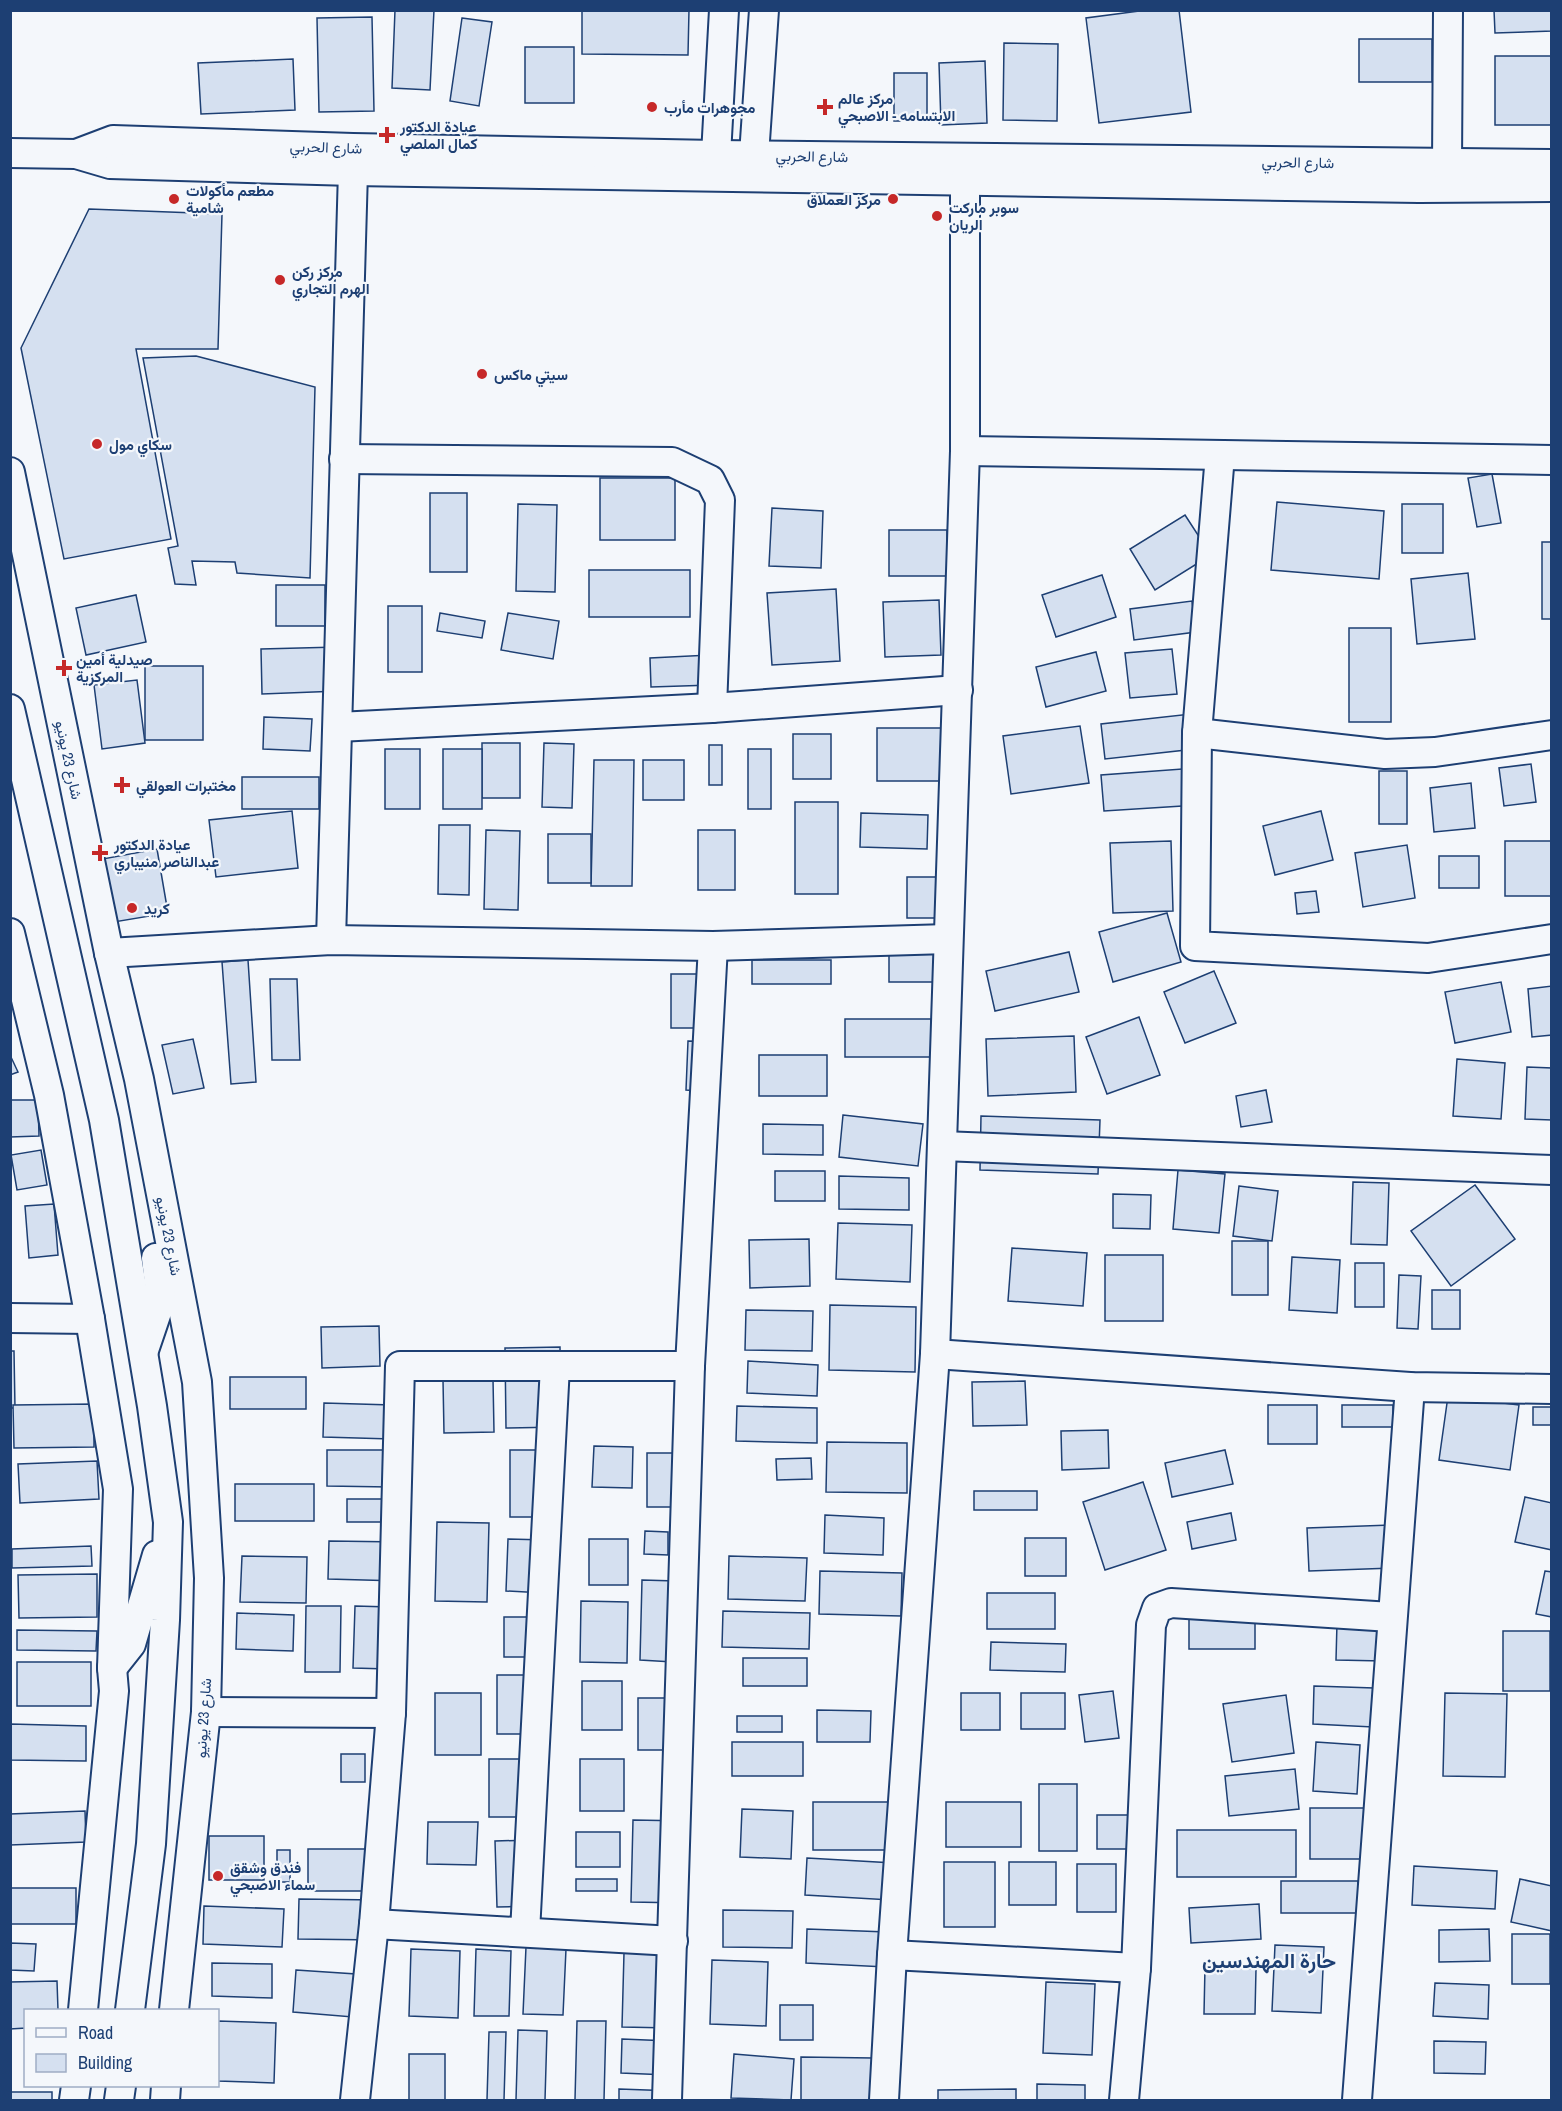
<svg xmlns="http://www.w3.org/2000/svg" width="1562" height="2111" font-family="'Archivo Narrow',Vazirmatn,sans-serif">
  <style>
    .building { fill: #d5e0f0; stroke: #1d3f73; stroke-width: 1.5 }
    .lines { fill: none; stroke-linecap: round; stroke-linejoin: round }
    .minor-casing { stroke: #1d3f73; stroke-width: 32 }
    .minor { stroke: #f4f7fb; stroke-width: 28 }
    .poi-dot { fill: #c62828; stroke: #f4f7fb; stroke-width: 2 }
    .labels { text-anchor: middle; dominant-baseline: central; stroke-width: 4.5; stroke-linejoin: round; paint-order: stroke }
    .poi-label { font-size: 15px; font-weight: bold; fill: #1d3f73; stroke: #f4f7fb; text-anchor: start }
    .street-label { font-size: 15px; fill: #1d3f73; stroke: #f4f7fb }
    .district-label { font-size: 21px; font-weight: bold; fill: #1d3f73; stroke: #f4f7fb }
  </style>
  <rect width="100%" height="100%" fill="#f4f7fb"/>
  <g class="building">
    <path d="M395 10H434L430 90 392 88Z"/>
    <path d="M582 10H689L688 55 582 54Z"/>
    <path d="M1147 10H1179L1191 112 1099 123 1086 18Z"/>
    <path d="M1494 10H1552V31L1495 33Z"/>
    <path d="M372 17 374 111 319 112 317 18Z"/>
    <path d="M462 18 492 22 479 106 450 101Z"/>
    <rect x="1359" y="39" width="73" height="43"/>
    <path d="M1004 43 1058 44 1057 121 1003 120Z"/>
    <rect x="525" y="47" width="49" height="56"/>
    <rect x="1495" y="56" width="57" height="69"/>
    <path d="M293 59 295 110 201 114 198 63Z"/>
    <path d="M985 61 987 123 941 125 939 63Z"/>
    <rect x="894" y="73" width="33" height="48"/>
    <path d="M89 209 222 214 218 349H136L171 539 64 559 21 348Z"/>
    <path d="M196 356 315 387 310 578 237 573 235 562 192 561 196 585 175 584 168 548 178 546 143 358Z"/>
    <path d="M1492 474 1501 523 1477 527 1468 478Z"/>
    <rect x="600" y="478" width="75" height="62"/>
    <rect x="430" y="493" width="37" height="79"/>
    <path d="M1277 502 1384 511 1379 579 1271 570Z"/>
    <path d="M518 504 557 505 555 592 516 591Z"/>
    <rect x="1402" y="504" width="41" height="49"/>
    <path d="M772 508 823 511 821 568 769 566Z"/>
    <path d="M1185 515 1211 555 1155 590 1130 549Z"/>
    <rect x="889" y="530" width="58" height="46"/>
    <rect x="1542" y="542" width="10" height="77"/>
    <rect x="589" y="570" width="101" height="47"/>
    <path d="M1468 573 1475 639 1417 644 1411 579Z"/>
    <path d="M1102 575 1116 617 1056 637 1042 595Z"/>
    <rect x="276" y="585" width="49" height="41"/>
    <path d="M836 589 840 661 772 665 767 593Z"/>
    <path d="M136 595 146 642 86 655 76 608Z"/>
    <path d="M939 600 941 655 885 657 883 602Z"/>
    <path d="M1192 601 1196 632 1134 640 1130 609Z"/>
    <rect x="388" y="606" width="34" height="66"/>
    <path d="M440 613 485 621 482 638 437 631Z"/>
    <path d="M508 613 559 621 553 659 501 650Z"/>
    <rect x="1349" y="628" width="42" height="94"/>
    <path d="M338 647 339 691 262 694 261 649Z"/>
    <path d="M1172 649 1177 694 1130 698 1125 653Z"/>
    <path d="M1096 652 1106 691 1046 707 1036 667Z"/>
    <path d="M710 655 712 685 651 687 650 658Z"/>
    <rect x="145" y="666" width="58" height="74"/>
    <path d="M137 680 145 743 102 749 94 685Z"/>
    <path d="M1191 714 1195 749 1105 759 1101 724Z"/>
    <path d="M264 717 312 719 310 751 263 749Z"/>
    <path d="M1080 726 1089 783 1011 794 1003 736Z"/>
    <rect x="877" y="728" width="70" height="53"/>
    <rect x="793" y="734" width="38" height="45"/>
    <rect x="482" y="743" width="38" height="55"/>
    <path d="M544 743 574 744 572 808 542 807Z"/>
    <rect x="709" y="745" width="13" height="40"/>
    <rect x="385" y="749" width="35" height="60"/>
    <rect x="443" y="749" width="39" height="60"/>
    <rect x="748" y="749" width="23" height="60"/>
    <path d="M594 760H634L632 886H591Z"/>
    <rect x="643" y="760" width="41" height="40"/>
    <path d="M1531 764 1536 802 1504 806 1499 768Z"/>
    <path d="M1196 768 1198 805 1104 811 1101 775Z"/>
    <rect x="1379" y="771" width="28" height="53"/>
    <rect x="242" y="777" width="77" height="32"/>
    <path d="M1471 783 1475 828 1434 832 1430 788Z"/>
    <rect x="795" y="802" width="43" height="92"/>
    <path d="M292 811 298 868 216 877 209 820Z"/>
    <path d="M1321 811 1333 860 1275 875 1263 826Z"/>
    <path d="M861 813 928 815 927 849 860 847Z"/>
    <path d="M439 825H470L469 895 438 894Z"/>
    <path d="M486 830 520 831 518 910 484 909Z"/>
    <rect x="698" y="830" width="37" height="60"/>
    <rect x="548" y="834" width="43" height="49"/>
    <path d="M1171 841 1173 911 1113 913 1110 843Z"/>
    <rect x="1505" y="841" width="47" height="55"/>
    <path d="M1407 845 1415 898 1363 907 1355 853Z"/>
    <path d="M157 849 168 913 108 923 97 860Z"/>
    <rect x="1439" y="856" width="40" height="32"/>
    <rect x="907" y="877" width="30" height="41"/>
    <path d="M1316 891 1319 912 1297 914 1295 893Z"/>
    <path d="M1167 913 1181 962 1113 982 1099 932Z"/>
    <rect x="889" y="932" width="52" height="50"/>
    <path d="M1069 952 1079 992 995 1011 986 971Z"/>
    <path d="M248 960 256 1082 231 1084 222 962Z"/>
    <rect x="752" y="960" width="79" height="24"/>
    <path d="M1214 971 1236 1023 1185 1043 1164 992Z"/>
    <rect x="671" y="974" width="41" height="54"/>
    <path d="M270 979H297L300 1060H272Z"/>
    <path d="M1501 982 1511 1032 1455 1043 1445 992Z"/>
    <path d="M1552 986V1035L1532 1037 1528 989Z"/>
    <path d="M1139 1017 1160 1075 1107 1094 1086 1037Z"/>
    <rect x="845" y="1019" width="86" height="38"/>
    <path d="M1074 1036 1076 1092 988 1096 986 1039Z"/>
    <path d="M193 1039 204 1088 173 1094 162 1045Z"/>
    <path d="M688 1041 718 1042 716 1092 686 1090Z"/>
    <path d="M10 1055 18 1072 10 1075Z"/>
    <rect x="759" y="1055" width="68" height="41"/>
    <path d="M1457 1059 1505 1063 1501 1119 1453 1116Z"/>
    <path d="M1527 1067 1552 1068V1120L1525 1119Z"/>
    <path d="M1266 1090 1272 1122 1241 1127 1236 1096Z"/>
    <path d="M10 1100H38L39 1136 10 1137Z"/>
    <path d="M843 1115 923 1124 918 1166 839 1157Z"/>
    <path d="M981 1116 1100 1120 1098 1174 980 1170Z"/>
    <path d="M763 1124 823 1125V1155L763 1154Z"/>
    <path d="M41 1150 47 1185 17 1190 11 1155Z"/>
    <path d="M1178 1170 1225 1174 1219 1233 1173 1229Z"/>
    <rect x="775" y="1171" width="50" height="30"/>
    <path d="M839 1176 909 1178V1210L839 1209Z"/>
    <path d="M1353 1182 1389 1183 1387 1245 1351 1244Z"/>
    <path d="M1475 1185 1515 1239 1451 1286 1411 1231Z"/>
    <path d="M1239 1186 1278 1191 1272 1241 1233 1236Z"/>
    <path d="M1113 1194 1151 1195 1150 1229 1113 1228Z"/>
    <path d="M54 1204 58 1255 29 1258 25 1206Z"/>
    <path d="M838 1223 912 1225 910 1282 836 1279Z"/>
    <path d="M809 1239 810 1286 750 1288 749 1240Z"/>
    <rect x="1232" y="1241" width="36" height="54"/>
    <path d="M1012 1248 1087 1253 1083 1306 1008 1301Z"/>
    <rect x="1105" y="1255" width="58" height="66"/>
    <path d="M1292 1257 1340 1260 1337 1313 1289 1310Z"/>
    <rect x="1355" y="1263" width="29" height="44"/>
    <path d="M1399 1275 1421 1276 1418 1329 1397 1328Z"/>
    <rect x="1432" y="1290" width="28" height="39"/>
    <path d="M830 1305 916 1307 915 1372 829 1370Z"/>
    <path d="M746 1310 813 1311 812 1351 745 1350Z"/>
    <path d="M379 1326 380 1366 322 1368 321 1327Z"/>
    <path d="M560 1347 561 1427 506 1428 505 1348Z"/>
    <path d="M10 1351H14L15 1408H10Z"/>
    <path d="M748 1361 818 1365 817 1396 747 1393Z"/>
    <rect x="230" y="1377" width="76" height="32"/>
    <path d="M493 1379 494 1432 444 1433 443 1380Z"/>
    <path d="M1025 1381 1027 1425 973 1426 972 1382Z"/>
    <path d="M1448 1396 1519 1405 1510 1470 1439 1460Z"/>
    <path d="M324 1403 392 1405 391 1439 323 1437Z"/>
    <path d="M94 1404V1447L14 1448 13 1405Z"/>
    <rect x="1268" y="1405" width="49" height="39"/>
    <rect x="1342" y="1405" width="51" height="22"/>
    <path d="M737 1406 817 1408V1443L736 1441Z"/>
    <rect x="1533" y="1407" width="19" height="18"/>
    <path d="M1108 1430 1109 1468 1062 1470 1061 1431Z"/>
    <path d="M827 1442 907 1443V1493L826 1492Z"/>
    <path d="M594 1446 633 1447 632 1488 592 1487Z"/>
    <path d="M327 1450H391L390 1487 327 1486Z"/>
    <rect x="510" y="1450" width="40" height="67"/>
    <path d="M1225 1450 1233 1484 1172 1497 1165 1463Z"/>
    <rect x="647" y="1453" width="41" height="54"/>
    <path d="M811 1458 812 1479 777 1480 776 1459Z"/>
    <path d="M97 1461 99 1499 20 1503 18 1464Z"/>
    <path d="M1143 1482 1166 1550 1105 1570 1083 1502Z"/>
    <rect x="235" y="1484" width="79" height="37"/>
    <rect x="974" y="1491" width="63" height="19"/>
    <path d="M1525 1497 1552 1503V1550L1515 1542Z"/>
    <rect x="347" y="1499" width="41" height="23"/>
    <path d="M1231 1513 1236 1540 1192 1549 1187 1522Z"/>
    <path d="M825 1515 884 1518 883 1555 824 1553Z"/>
    <path d="M437 1522 489 1523 487 1602 435 1601Z"/>
    <path d="M1391 1525 1393 1568 1309 1571 1307 1528Z"/>
    <path d="M645 1531 668 1532V1555L644 1554Z"/>
    <rect x="1025" y="1538" width="41" height="38"/>
    <path d="M508 1539 546 1540 544 1593 506 1591Z"/>
    <rect x="589" y="1539" width="39" height="46"/>
    <path d="M329 1541 401 1542 400 1581 328 1579Z"/>
    <path d="M91 1546 92 1566 12 1568V1549Z"/>
    <path d="M242 1556 307 1557 306 1603 240 1602Z"/>
    <path d="M729 1556 807 1558 805 1601 728 1599Z"/>
    <path d="M820 1571 902 1573 901 1616 819 1614Z"/>
    <path d="M1545 1571 1552 1572V1617L1536 1614Z"/>
    <path d="M97 1574V1617L19 1618 18 1575Z"/>
    <path d="M642 1580 676 1581 673 1662 640 1660Z"/>
    <rect x="987" y="1593" width="68" height="36"/>
    <path d="M581 1601 628 1602 627 1663 580 1662Z"/>
    <rect x="1189" y="1604" width="66" height="45"/>
    <path d="M306 1606H341L340 1672H305Z"/>
    <path d="M355 1606 390 1607 388 1669 353 1668Z"/>
    <path d="M723 1611 810 1613 809 1649 722 1647Z"/>
    <path d="M237 1613 294 1615 293 1651 236 1649Z"/>
    <rect x="504" y="1617" width="36" height="40"/>
    <path d="M1337 1623 1384 1625 1383 1661 1336 1660Z"/>
    <path d="M17 1630 97 1631 96 1651 17 1650Z"/>
    <rect x="1503" y="1631" width="47" height="60"/>
    <path d="M991 1642 1066 1644 1065 1672 990 1670Z"/>
    <rect x="743" y="1658" width="64" height="28"/>
    <rect x="17" y="1662" width="74" height="44"/>
    <rect x="497" y="1675" width="39" height="59"/>
    <rect x="582" y="1681" width="40" height="49"/>
    <path d="M1314 1686 1374 1688 1373 1727 1313 1724Z"/>
    <path d="M1113 1691 1119 1738 1085 1742 1079 1695Z"/>
    <rect x="435" y="1693" width="46" height="62"/>
    <rect x="961" y="1693" width="39" height="37"/>
    <rect x="1021" y="1693" width="44" height="36"/>
    <path d="M1445 1693 1507 1694 1505 1777 1443 1776Z"/>
    <path d="M1286 1695 1294 1753 1232 1762 1223 1704Z"/>
    <rect x="638" y="1698" width="37" height="52"/>
    <path d="M817 1710 871 1711 870 1742H817Z"/>
    <rect x="737" y="1716" width="45" height="16"/>
    <path d="M10 1724 86 1726V1761L10 1760Z"/>
    <rect x="732" y="1742" width="71" height="34"/>
    <path d="M1316 1742 1360 1745 1357 1794 1313 1791Z"/>
    <rect x="341" y="1754" width="24" height="28"/>
    <rect x="489" y="1759" width="51" height="58"/>
    <rect x="580" y="1759" width="44" height="52"/>
    <path d="M1295 1769 1299 1809 1229 1816 1225 1776Z"/>
    <rect x="1039" y="1784" width="38" height="67"/>
    <rect x="813" y="1802" width="85" height="48"/>
    <rect x="946" y="1802" width="75" height="45"/>
    <rect x="1310" y="1808" width="58" height="51"/>
    <path d="M742 1809 793 1811 791 1859 740 1857Z"/>
    <path d="M85 1811 86 1842 10 1845V1814Z"/>
    <rect x="1097" y="1815" width="40" height="34"/>
    <path d="M633 1820 687 1821 684 1903 631 1902Z"/>
    <path d="M428 1822H478L476 1865 427 1864Z"/>
    <rect x="1177" y="1830" width="119" height="47"/>
    <rect x="576" y="1832" width="44" height="35"/>
    <rect x="209" y="1836" width="55" height="44"/>
    <path d="M532 1840 534 1906 497 1907 495 1841Z"/>
    <rect x="308" y="1849" width="70" height="42"/>
    <rect x="277" y="1850" width="13" height="32"/>
    <path d="M807 1858 894 1863 891 1900 805 1895Z"/>
    <rect x="944" y="1862" width="51" height="65"/>
    <rect x="1009" y="1862" width="47" height="43"/>
    <rect x="1077" y="1864" width="39" height="48"/>
    <path d="M1414 1866 1497 1871 1495 1909 1412 1905Z"/>
    <rect x="576" y="1879" width="41" height="12"/>
    <path d="M1520 1879 1552 1886V1931L1511 1922Z"/>
    <rect x="1281" y="1881" width="77" height="32"/>
    <rect x="10" y="1888" width="66" height="36"/>
    <path d="M299 1899 378 1900V1940L298 1939Z"/>
    <path d="M1259 1904 1261 1939 1191 1943 1189 1908Z"/>
    <path d="M204 1906 284 1909 282 1947 203 1944Z"/>
    <path d="M723 1910 793 1911 792 1948 723 1947Z"/>
    <path d="M807 1929 887 1932 886 1967 806 1963Z"/>
    <path d="M1489 1929 1490 1961 1439 1962V1930Z"/>
    <rect x="1512" y="1934" width="38" height="50"/>
    <path d="M10 1943 36 1944 34 1971 10 1970Z"/>
    <path d="M1275 1945 1324 1947 1321 2013 1272 2011Z"/>
    <path d="M526 1947 566 1949 563 2015 523 2014Z"/>
    <path d="M411 1949 460 1951 458 2018 409 2016Z"/>
    <path d="M476 1949 511 1951 509 2016H474Z"/>
    <path d="M624 1953H671L670 2028 622 2027Z"/>
    <path d="M712 1960 768 1962 766 2026 710 2024Z"/>
    <path d="M212 1963 272 1964V1998L212 1996Z"/>
    <path d="M1205 1967 1256 1969 1255 2014H1204Z"/>
    <path d="M296 1970 356 1974 353 2017 293 2012Z"/>
    <path d="M57 1981 58 2010H26V2028L10 2029V1982Z"/>
    <path d="M1046 1982 1095 1984 1092 2055 1043 2053Z"/>
    <path d="M1435 1983 1489 1985 1488 2019 1433 2016Z"/>
    <rect x="780" y="2005" width="33" height="35"/>
    <path d="M218 2021 276 2023 274 2083 218 2081Z"/>
    <path d="M577 2021H606L604 2100H575Z"/>
    <path d="M518 2030 547 2031 545 2100H516Z"/>
    <path d="M489 2032H506L504 2100H487Z"/>
    <path d="M622 2039 670 2041 668 2075 621 2073Z"/>
    <path d="M1434 2041 1486 2042 1485 2074 1434 2073Z"/>
    <rect x="409" y="2054" width="36" height="46"/>
    <path d="M734 2054 794 2059 791 2100 731 2098Z"/>
    <path d="M801 2057 873 2058V2100H801Z"/>
    <path d="M1037 2084 1085 2085V2100H1037Z"/>
    <path d="M619 2089 674 2091V2100H619Z"/>
    <path d="M1016 2089V2100H938V2090Z"/>
    <rect x="10" y="2092" width="42" height="8"/>
  </g>
  <g class="lines">
    <defs>
      <g id="minor">
        <path d="M10 153 76 154 110 164 353 171 1419 188 1552 187"/>
        <path d="M76 154 113 140 353 148 716 155 1552 164"/>
        <path d="M716 155 724 10"/>
        <path d="M754 155 764 10"/>
        <path d="M1447 164 1448 10"/>
        <path d="M965 451 1552 460"/>
        <path d="M1220 455 1197 733 1195 946 1428 958 1552 939"/>
        <path d="M344 459 672 462 710 480 720 500 712 708"/>
        <path d="M10 472 109 953 139 1079 197 1382 209 1578 206 1712 174 2010"/>
        <path d="M10 709 104 1120 152 1406 168 1522 165 1620 151 1844 130 2010"/>
        <path d="M338 727 712 708 958 690"/>
        <path d="M1197 733 1385 754 1435 752 1552 735"/>
        <path d="M10 933 49 1095 90 1319 118 1489 112 1668 114 1691 83 2010"/>
        <path d="M331 940 353 171"/>
        <path d="M109 953 331 940 713 946 948 939"/>
        <path d="M942 1146 1552 1170"/>
        <path d="M10 1318 90 1319"/>
        <path d="M144 1350 161 1300 156 1258"/>
        <path d="M935 1354 1410 1387 1552 1389"/>
        <path d="M112 1668 131 1644 157 1555"/>
        <path d="M206 1712 391 1713"/>
        <path d="M374 1924 673 1941"/>
        <path d="M525 1932 555 1366"/>
        <path d="M892 1955 1136 1968"/>
        <path d="M74 2100 76 2086"/>
        <path d="M119 2100 121 2086"/>
        <path d="M165 2100 166 2086"/>
        <path d="M355 2100 374 1924 391 1713 400 1366H690"/>
        <path d="M667 2100 690 1366 713 946"/>
        <path d="M884 2100 892 1955 935 1354 965 451V181"/>
        <path d="M1124 2100 1136 1968 1151 1625 1157 1608 1171 1603 1391 1617"/>
        <path d="M1357 2100 1410 1387"/>
      </g>
    </defs>
    <use href="#minor" class="minor-casing"/>
    <use href="#minor" class="minor"/>
  </g>
  <g class="poi-dot">
    <circle cx="652" cy="107" r="6"/>
    <path d="M822 98h6v6h6v6h-6v6h-6v-6h-6v-6h6z"/>
    <path d="M384 126h6v6h6v6h-6v6h-6v-6h-6v-6h6z"/>
    <circle cx="174" cy="199" r="6"/>
    <circle cx="893" cy="199" r="6"/>
    <circle cx="937" cy="216" r="6"/>
    <circle cx="280" cy="280" r="6"/>
    <circle cx="482" cy="374" r="6"/>
    <circle cx="97" cy="444" r="6"/>
    <path d="M61 659h6v6h6v6h-6v6h-6v-6h-6v-6h6z"/>
    <path d="M119 776h6v6h6v6h-6v6h-6v-6h-6v-6h6z"/>
    <path d="M97 844h6v6h6v6h-6v6h-6v-6h-6v-6h6z"/>
    <circle cx="132" cy="908" r="6"/>
    <circle cx="218" cy="1876" r="6"/>
  </g>
  <g class="labels">
    <g class="poi-label">
      <text x="838" y="98">مركز عالم<tspan x="838" dy="17">الابتسامه - الاصبحي</tspan></text>
      <text x="664" y="107">مجوهرات مأرب</text>
      <text x="400" y="126">عيادة الدكتور<tspan x="400" dy="17">كمال الملصي</tspan></text>
      <text x="186" y="190">مطعم مأكولات<tspan x="186" dy="17">شامية</tspan></text>
      <text x="881" y="199" text-anchor="end">مركز العملاق</text>
      <text x="949" y="207">سوبر ماركت<tspan x="949" dy="17">الريان</tspan></text>
      <text x="292" y="271">مركز ركن<tspan x="292" dy="17">الهرم التجاري</tspan></text>
      <text x="494" y="374">سيتي ماكس</text>
      <text x="109" y="444">سكاي مول</text>
      <text x="76" y="659">صيدلية أمين<tspan x="76" dy="17">المركزية</tspan></text>
      <text x="136" y="785">مختبرات العولقي</text>
      <text x="114" y="844">عيادة الدكتور<tspan x="114" dy="17">عبدالناصر منيباري</tspan></text>
      <text x="144" y="908">كريد</text>
      <text x="230" y="1867">فندق وشقق<tspan x="230" dy="17">سماء الاصبحي</tspan></text>
    </g>
    <g class="street-label">
      <text transform="translate(326 147) rotate(2)">شارع الحربي</text>
      <text transform="translate(812 156) rotate(1)">شارع الحربي</text>
      <text transform="translate(1298 162) rotate(1)">شارع الحربي</text>
      <text transform="translate(69 760) rotate(78)">شارع 23 يونيو</text>
      <text transform="translate(169 1236) rotate(79)">شارع 23 يونيو</text>
      <text transform="translate(203 1718) rotate(-86)">شارع 23 يونيو</text>
    </g>
    <g class="district-label">
      <text x="1269" y="1960">حارة المهندسين</text>
    </g>
  </g>
  <rect width="1562" height="2111" fill="none" stroke="#1d3f73" stroke-width="24"/>
  <rect x="24" y="2009" width="195" height="78" fill="#f4f7fb" stroke="#9eadc5" stroke-width="1.5"/>
  <rect x="36" y="2028" width="30" height="9" fill="#f4f7fb" stroke="#9eadc5" stroke-width="1.5"/>
  <text x="78" y="2039" font-size="18" fill="#1d3f73">Road</text>
  <rect x="36" y="2054" width="30" height="18" fill="#d5e0f0" stroke="#9eadc5" stroke-width="1.5"/>
  <text x="78" y="2069" font-size="18" fill="#1d3f73">Building</text>
</svg>
